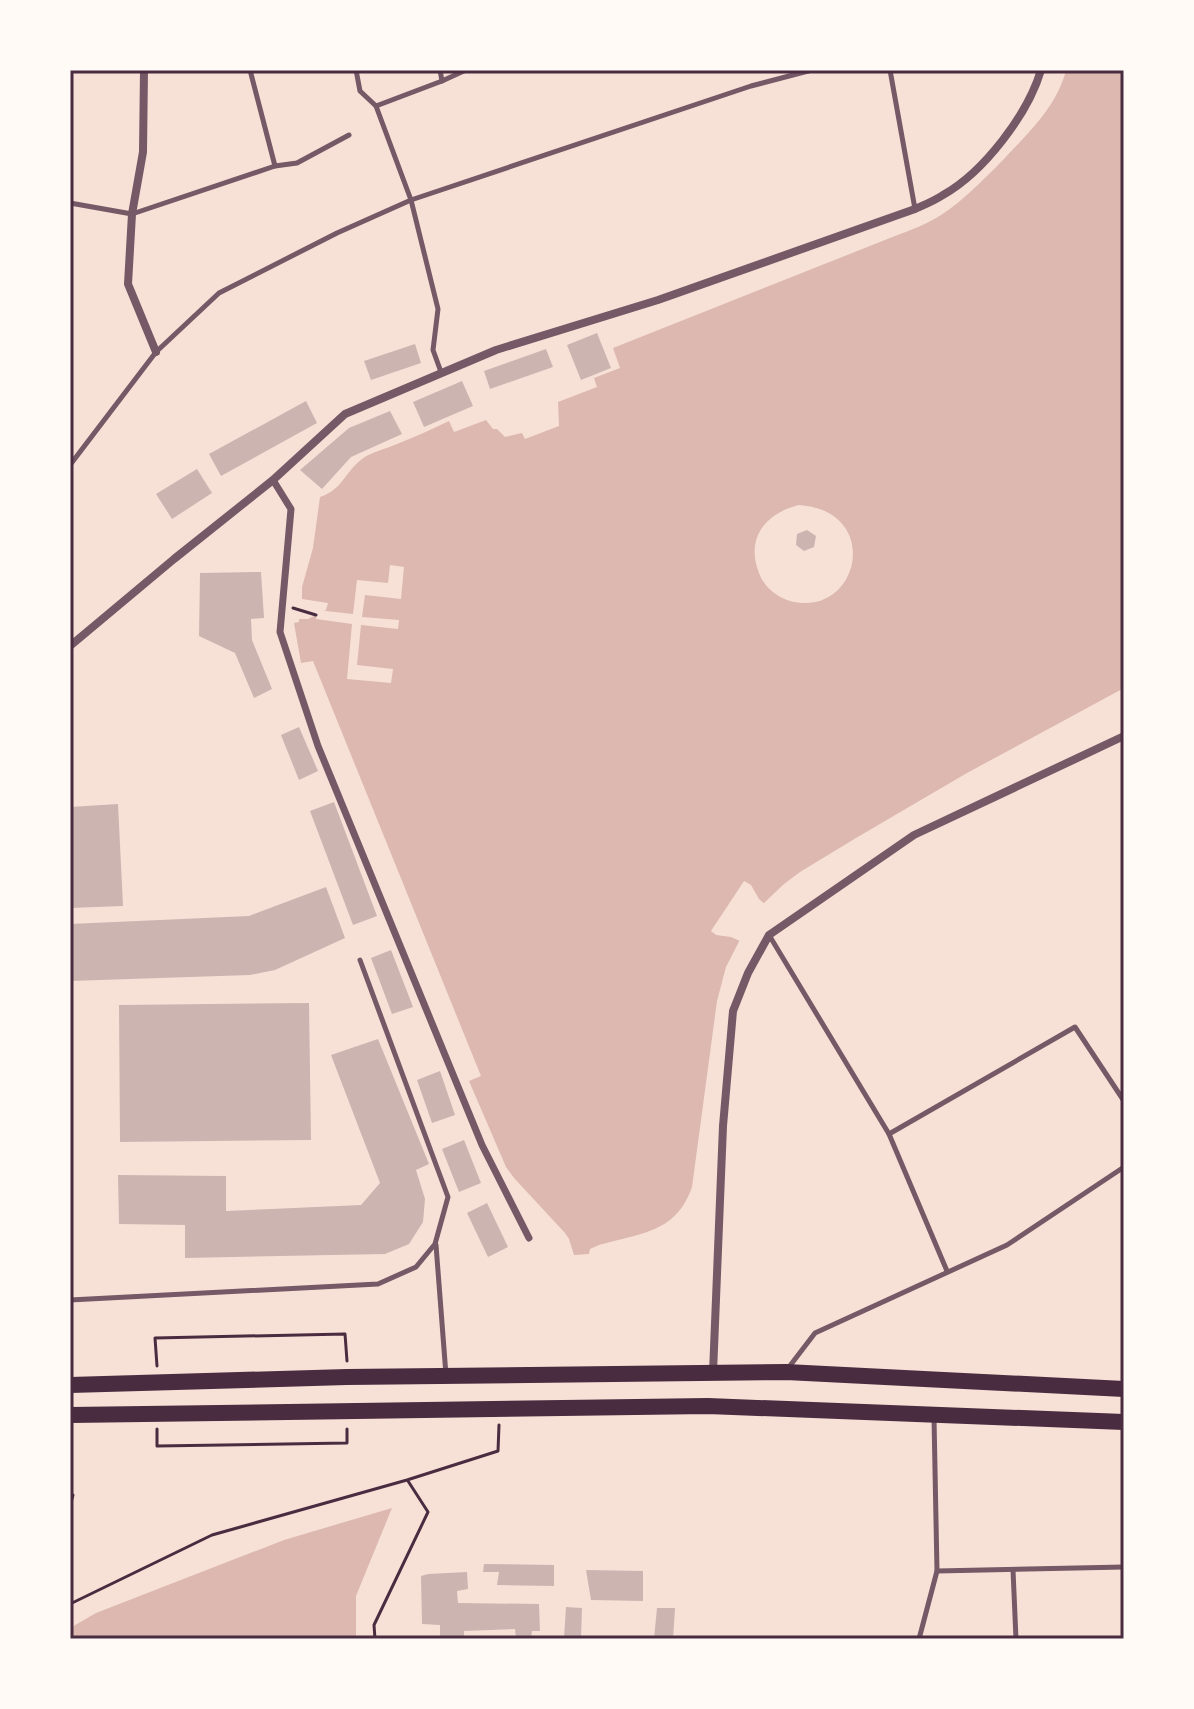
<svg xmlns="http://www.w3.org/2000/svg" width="1194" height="1709" font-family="'Public Sans',sans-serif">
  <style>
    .water { fill: #dcb8b0; fill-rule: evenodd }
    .pier { fill: #f7e1d7 }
    .building { fill: #ccb4b1 }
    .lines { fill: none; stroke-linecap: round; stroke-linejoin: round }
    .path { stroke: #4a2c40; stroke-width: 3 }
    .service { stroke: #755966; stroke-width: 5 }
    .pedestrian { stroke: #755966; stroke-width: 7 }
    .minor { stroke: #755966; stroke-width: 8 }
    .primary { stroke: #4a2c40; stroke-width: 16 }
    .neatline { fill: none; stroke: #4a2c40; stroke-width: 3 }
  </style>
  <rect width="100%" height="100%" fill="#f7e1d7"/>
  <g class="water">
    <path d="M1066 70H1124V688L967 773 856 838 800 872 784 884 764 903 749 922 726 967 717 1001 692 1187C676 1233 641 1233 599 1245L590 1249 589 1254 574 1255 569 1239 565 1233 514 1178 506 1167 469 1081 481 1076 313 661 301 663 294 623 299 622V619H308L326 610 328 603 302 599V587L313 548 320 497C343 489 344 473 362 459 371 452 386 449 397 444 415 437 432 429 449 421L454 432 486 420 493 429H497L505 437 522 433 525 439 559 426 558 402 597 387 594 378 620 368 613 348 895 236C911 230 927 224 941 215 964 200 983 180 1002 161 1027 134 1057 107 1066 70ZM799 505C884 511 859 619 790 601 777 597 764 587 759 573 745 538 766 513 799 505Z"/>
    <path d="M392 1508 356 1596V1639H70V1628L96 1613 284 1540Z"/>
  </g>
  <g class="pier">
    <path d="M390 565 404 567 401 599 365 595 362 617 399 620 398 629 361 625 357 665 393 669 391 683 347 679 352 624 316 619 317 610 353 614 357 580 388 583Z"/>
    <path d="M744 881 751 885 759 899 767 906 752 925 742 942 731 937 716 935 711 931Z"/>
  </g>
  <g class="building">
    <path d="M597 333 611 368 581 380 567 345Z"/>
    <path d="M415 344 421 363 371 380 364 361Z"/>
    <path d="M546 349 553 367 490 389 484 371Z"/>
    <path d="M462 381 473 406 424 427 413 402Z"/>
    <path d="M306 401 317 423 221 476 209 454Z"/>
    <path d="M390 411 402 434 351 457 322 489 300 470 349 428Z"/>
    <path d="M197 469 212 493 172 519 156 494Z"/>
    <path d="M807 530 816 536 814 547 804 551 796 545 797 534Z"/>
    <path d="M261 572 264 618 251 619 252 640 272 689 254 698 235 653 199 636 200 573Z"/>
    <path d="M299 727 318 771 299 780 281 735Z"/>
    <path d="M334 802 377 916 353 925 310 811Z"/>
    <path d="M118 804 123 906 70 908V807Z"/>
    <path d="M326 887 345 938 275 970 250 975 70 981V924L249 916Z"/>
    <path d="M391 950 413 1007 392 1014 371 958Z"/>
    <path d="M309 1003 311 1140 120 1142 119 1005Z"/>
    <path d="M378 1039 429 1164 416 1170 425 1199 423 1222 409 1244 385 1254 185 1258V1225L119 1224 118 1175 226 1176V1211L361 1205 380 1183 331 1055Z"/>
    <path d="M440 1071 455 1115 432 1123 417 1080Z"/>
    <path d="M464 1140 481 1183 459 1192 442 1149Z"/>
    <path d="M487 1203 508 1247 488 1257 467 1213Z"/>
    <path d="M484 1564 554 1565V1586L497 1585 499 1572H483Z"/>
    <path d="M586 1570 643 1571V1601L591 1600Z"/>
    <path d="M467 1572 468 1589 457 1591 458 1603 539 1604 540 1631H532L531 1639H516L515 1629 464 1631V1639H440V1625L422 1624 421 1576 428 1574Z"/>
    <path d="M566 1607 582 1608 581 1638H564Z"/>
    <path d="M657 1608H675L673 1639H654Z"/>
  </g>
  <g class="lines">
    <g class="path">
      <path d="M293 608 316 615"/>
      <path d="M157 1366 155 1338 345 1334 347 1361"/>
      <path d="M157 1429V1446L347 1443V1429"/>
      <path d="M70 1495H73L70 1506"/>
      <path d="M70 1604 212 1535 407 1480 498 1451 499 1425"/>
      <path d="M375 1639 374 1625 428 1512 408 1481"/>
    </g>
    <g class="service">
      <path d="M356 70 360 91 376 106"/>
      <path d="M440 70 442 81"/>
      <path d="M890 70 915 209"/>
      <path d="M275 166 297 163 349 135"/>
      <path d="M70 203 132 214 275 166 250 70"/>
      <path d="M441 372 433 350 438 309 411 200 376 106 442 81 466 70"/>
      <path d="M70 465 156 352 219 293 337 233 411 200 751 86 812 70"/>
      <path d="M769 935 889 1134 1075 1027 1124 1101"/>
      <path d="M889 1134 947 1271"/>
      <path d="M436 1245 446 1375"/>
      <path d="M70 1300 378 1284 416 1267 435 1244 448 1197 360 960"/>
      <path d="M789 1367 815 1333 1007 1245 1124 1167"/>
      <path d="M1013 1570 1016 1639"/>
      <path d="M937 1571 1124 1567"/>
      <path d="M919 1639 937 1571 934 1418"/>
    </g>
    <path class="pedestrian" d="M273 480 291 509 280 632 318 746 482 1145 529 1238"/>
    <g class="minor">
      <path d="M144 70 143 152 132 214 128 284 156 352"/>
      <path d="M70 646 174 559 273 480 345 414 496 350 658 300 915 209C924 205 934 201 943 195 984 172 1028 114 1041 70"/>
      <path d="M713 1373 723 1126 733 1011 748 973 769 935 914 835 1124 736"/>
    </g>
    <g class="primary">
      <path d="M70 1385 347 1377 786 1372 1124 1389"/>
      <path d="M70 1415 708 1406 1124 1422"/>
    </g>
  </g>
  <rect width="1194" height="1709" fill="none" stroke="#fffaf5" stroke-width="144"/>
  <rect x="72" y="72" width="1050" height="1565" class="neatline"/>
</svg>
